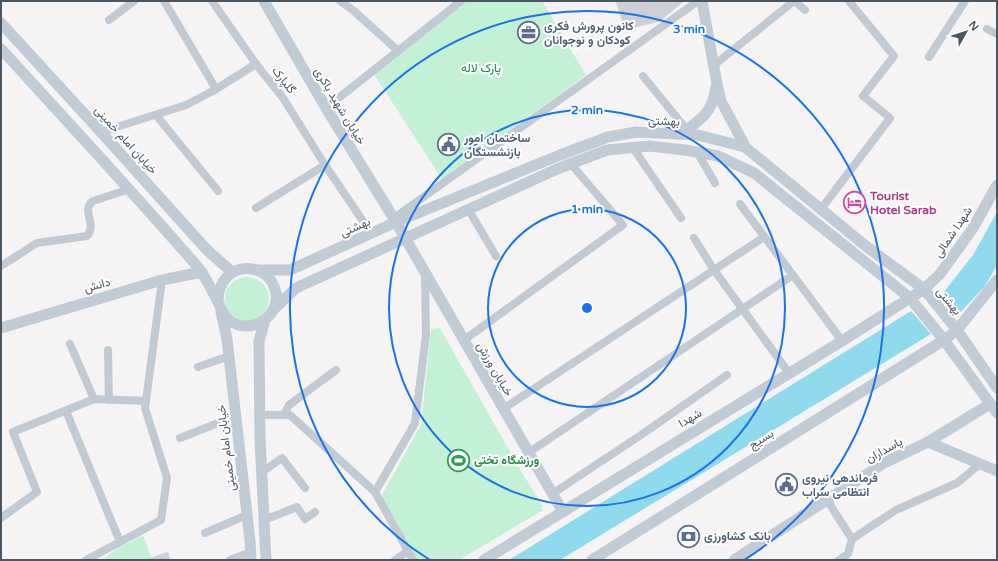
<svg xmlns="http://www.w3.org/2000/svg" width="998" height="561" font-family="'Varela Round',Vazirmatn,sans-serif">
  <style>
    .green { fill: #c3f1d5 }
    .water { fill: #90daee }
    .building { fill: #cdcfd5; stroke: #d7d9de }
    .lines { fill: none; stroke-linecap: round; stroke-linejoin: round }
    .street { stroke: #c1cad2; stroke-width: 8 }
    .secondary { stroke: #c1cbd6; stroke-width: 11 }
    .ring { fill: none; stroke: #1a73e8; stroke-width: 2 }
    .labels { text-anchor: middle; dominant-baseline: central; stroke-width: 4; stroke-linejoin: round; paint-order: stroke }
    .service-label { font-size: 12px; font-weight: bold; fill: #4e5e75; stroke: #fff; text-anchor: start }
    .park-label { font-size: 12px; fill: #17864f; stroke: #fff }
    .street-label { font-size: 12px; fill: #4a5661; stroke: #fff }
    .hotel-label { font-size: 12px; font-weight: bold; fill: #b23c85; stroke: #fff; text-anchor: start }
    .leisure-label { font-size: 12px; font-weight: bold; fill: #27864d; stroke: #fff; text-anchor: start }
    .centre { fill: #1a73e8; stroke: #fff; stroke-width: 2 }
    .ring-label { font-size: 12px; text-anchor: middle; font-weight: bold; fill: #1a73e8; stroke: #fff; stroke-width: 4; stroke-linejoin: round; paint-order: stroke }
  </style>
  <rect width="100%" height="100%" fill="#f5f3f3"/>
  <g class="green">
    <path d="M459 1H542L586 75 442 179 370 68Z"/>
    <circle cx="247" cy="299" r="22"/>
    <path d="M440 328 517 464 543 507 541 508 543 510 459 560H417L383 503 382 495 421 425 431 329Z"/>
    <path d="M143 535 152 560H103L116 549Z"/>
  </g>
  <g class="water">
    <path d="M997 212V265L985 286 958 315 943 293 973 255Z"/>
    <path d="M911 311 931 334 560 560H509Z"/>
  </g>
  <g class="building">
    <path d="M616 1H684L660 21 625 30Z"/>
    <path d="M168 552 170 560H148V559Z"/>
  </g>
  <g class="lines">
    <g class="street">
      <path d="M164 1 216 89"/>
      <path d="M212 1 256 64 283 98 325 165 371 233"/>
      <path d="M340 1 354 11 396 49"/>
      <path d="M794 1 805 10"/>
      <path d="M109 20 134 1"/>
      <path d="M987 29 997 34"/>
      <path d="M929 57 965 1"/>
      <path d="M713 66 794 1"/>
      <path d="M643 76 687 130"/>
      <path d="M326 108 461 1"/>
      <path d="M156 115 218 191"/>
      <path d="M101 132 186 105 213 91 256 64"/>
      <path d="M633 148 681 218"/>
      <path d="M697 152 715 183"/>
      <path d="M740 204 842 341"/>
      <path d="M256 208 325 165"/>
      <path d="M468 209 496 256"/>
      <path d="M821 209 890 118 863 96 894 56 849 1"/>
      <path d="M394 218 698 1"/>
      <path d="M694 238 714 270 789 373"/>
      <path d="M1 266 37 243 87 236C98 224 80 210 93 201L130 189"/>
      <path d="M464 340 623 225 571 164"/>
      <path d="M70 344 94 399"/>
      <path d="M108 350 109 400"/>
      <path d="M198 367 229 356"/>
      <path d="M503 409 764 237"/>
      <path d="M66 411 120 542"/>
      <path d="M260 415H290L375 492 413 560"/>
      <path d="M284 415 289 405 336 370"/>
      <path d="M180 438 236 416"/>
      <path d="M528 453 793 275"/>
      <path d="M262 472 282 458 305 488"/>
      <path d="M375 492 415 423 426 335 425 274"/>
      <path d="M552 494 641 435 727 375"/>
      <path d="M827 500 852 539 848 554 839 560"/>
      <path d="M1 518 37 492 13 432 94 399 146 401"/>
      <path d="M264 520 297 507 305 519 315 512"/>
      <path d="M205 533 247 515"/>
      <path d="M852 539 896 510 957 483 980 464"/>
      <path d="M86 560 161 520 167 478 145 408 162 280"/>
      <path d="M230 560 251 552"/>
      <path d="M395 560 408 551"/>
    </g>
    <g class="secondary">
      <path d="M264 1 326 108 396 222 563 512"/>
      <path d="M702 1 717 84 721 101 746 148"/>
      <path d="M1 23 101 132 207 250 232 272"/>
      <path d="M1 49C67 121 133 192 197 266 205 276 211 288 217 300 221 307 222 314 229 320 249 336 280 318 276 293 270 259 219 259 218 301"/>
      <path d="M681 134C701 120 713 112 716 87"/>
      <path d="M256 270H290L396 222 560 155 608 137 636 132 698 135 745 147 867 247 924 289 957 330 997 388"/>
      <path d="M274 309 296 288 557 169 607 150 649 146 685 150 718 156 754 173 910 298 944 340 997 413"/>
      <path d="M221 312 227 339 250 541 251 560"/>
      <path d="M265 320 259 341 260 439 266 560"/>
      <path d="M1 328 162 280 202 272"/>
      <path d="M928 442 990 404"/>
      <path d="M484 560 842 341 924 289 940 274 973 228 997 185"/>
      <path d="M592 560 944 340 957 330 997 280"/>
      <path d="M734 560 884 463 928 442 997 471"/>
    </g>
  </g>
  <g class="ring">
    <circle cx="587" cy="308" r="99"/>
    <circle cx="587" cy="308" r="198"/>
    <path d="M430 560A297 297 0 1 1 744 560"/>
  </g>
  <defs>
    <symbol id="office-ring" viewBox="-11 -11 22 22"><circle r="9.5" fill="#fff" stroke="#5c6f8a" stroke-width="1.5"/><path d="M-6-3h4V-5.5h4V-3h4V5H-6ZM-1-4.5V-3h2v-1.5ZM-6 0V1H6V0Z" fill="#5c6f8a"/></symbol>
    <symbol id="civic-ring" viewBox="-11 -11 22 22"><circle r="9.5" fill="#fff" stroke="#5c6f8a" stroke-width="1.5"/><path d="M-.6-6.5H3V-4.5H.6V-3L4-1V1h2V6H-6V1h2V-1L-.6-3ZM-1.2 2.5V6h2.4V2.5Z" fill="#5c6f8a"/></symbol>
    <symbol id="hotel-ring" viewBox="-11 -11 22 22"><circle r="9.5" fill="#fff" stroke="#d1479c" stroke-width="1.5"/><path d="M-6-4.5h1.5V1H6V5H4.5V3h-9V5H-6ZM-4 0a1.8 1.8 0 1 1 3.6 0ZM.5 0V-2.5h3Q6-2.5 6 0Z" fill="#d1479c"/></symbol>
    <symbol id="stadium-ring" viewBox="-11 -11 22 22"><circle r="9.5" fill="#fff" stroke="#2e9e5b" stroke-width="1.5"/><path d="M0-5a6.5 5 0 1 0 0 10a6.5 5 0 1 0 0-10ZM-3.5-1.8h7v3.6h-7Z" fill="#2e9e5b"/></symbol>
    <symbol id="bank-ring" viewBox="-11 -11 22 22"><circle r="9.5" fill="#fff" stroke="#5c6f8a" stroke-width="1.5"/><path d="M-6-4H6V4H-6ZM0-2.3a2.3 2.3 0 1 0 0 4.6a2.3 2.3 0 1 0 0-4.6Z" fill="#5c6f8a"/></symbol>
  </defs>
  <g fill-rule="evenodd">
    <use href="#office-ring" x="516" y="20" width="25" height="25"/>
    <use href="#civic-ring" x="436" y="132" width="25" height="25"/>
    <use href="#hotel-ring" x="842" y="190" width="25" height="25"/>
    <use href="#stadium-ring" x="446" y="448" width="25" height="25"/>
    <use href="#civic-ring" x="774" y="472" width="25" height="25"/>
    <use href="#bank-ring" x="676" y="524" width="25" height="25"/>
  </g>
  <g class="labels">
    <g class="service-label">
      <text x="544" y="26">کانون پرورش فکری<tspan x="544" dy="14">کودکان و نوجوانان</tspan></text>
      <text x="464" y="138">ساختمان امور<tspan x="464" dy="14">بازنشستگان</tspan></text>
      <text x="802" y="478">فرماندهی نیروی<tspan x="802" dy="14">انتظامی سراب</tspan></text>
      <text x="704" y="536">بانک کشاورزی</text>
    </g>
    <g class="park-label">
      <text x="481" y="68">پارک لاله</text>
    </g>
    <g class="street-label">
      <text transform="translate(284 80) rotate(52)">گلپارک</text>
      <text transform="translate(340 106) rotate(59)">خیابان شهید باکری</text>
      <text transform="translate(664 121) rotate(2)">بهشتی</text>
      <text transform="translate(126 140) rotate(48)">خیابان امام خمینی</text>
      <text transform="translate(355 227) rotate(-24)">بهشتی</text>
      <text transform="translate(953 232) rotate(-56)">شهدا شمالی</text>
      <text transform="translate(97 285) rotate(-16)">دانش</text>
      <text transform="translate(949 301) rotate(51)">بهشتی</text>
      <text transform="translate(495 369) rotate(60)">خیابان ورزش</text>
      <text transform="translate(690 418) rotate(-31)">شهدا</text>
      <text transform="translate(761 439) rotate(-32)">بسیج</text>
      <text transform="translate(226 448) rotate(-97)">خیابان امام خمینی</text>
      <text transform="translate(884 450) rotate(-29)">پاسداران</text>
    </g>
    <g class="hotel-label">
      <text x="870" y="196">Tourist<tspan x="870" dy="14">Hotel Sarab</tspan></text>
    </g>
    <g class="leisure-label">
      <text x="474" y="460">ورزشگاه تختی</text>
    </g>
  </g>
  <circle cx="587" cy="308" r="6" class="centre"/>
  <g class="ring-label">
    <text x="689" y="33">3 min</text>
    <text x="587" y="114">2 min</text>
    <text x="587" y="213">1 min</text>
  </g>
  <rect width="998" height="561" fill="none" stroke="#4a5661" stroke-width="4"/>
  <g transform="translate(966 32) rotate(51)" stroke="#ffffff" stroke-width="3" paint-order="stroke">
  <path d="M0-3L7 15L0 10L-7 15Z" fill="#4a5661"/>
  <text y="-6" font-size="11" font-weight="bold" text-anchor="middle" fill="#4a5661">N</text>
  </g>
</svg>
